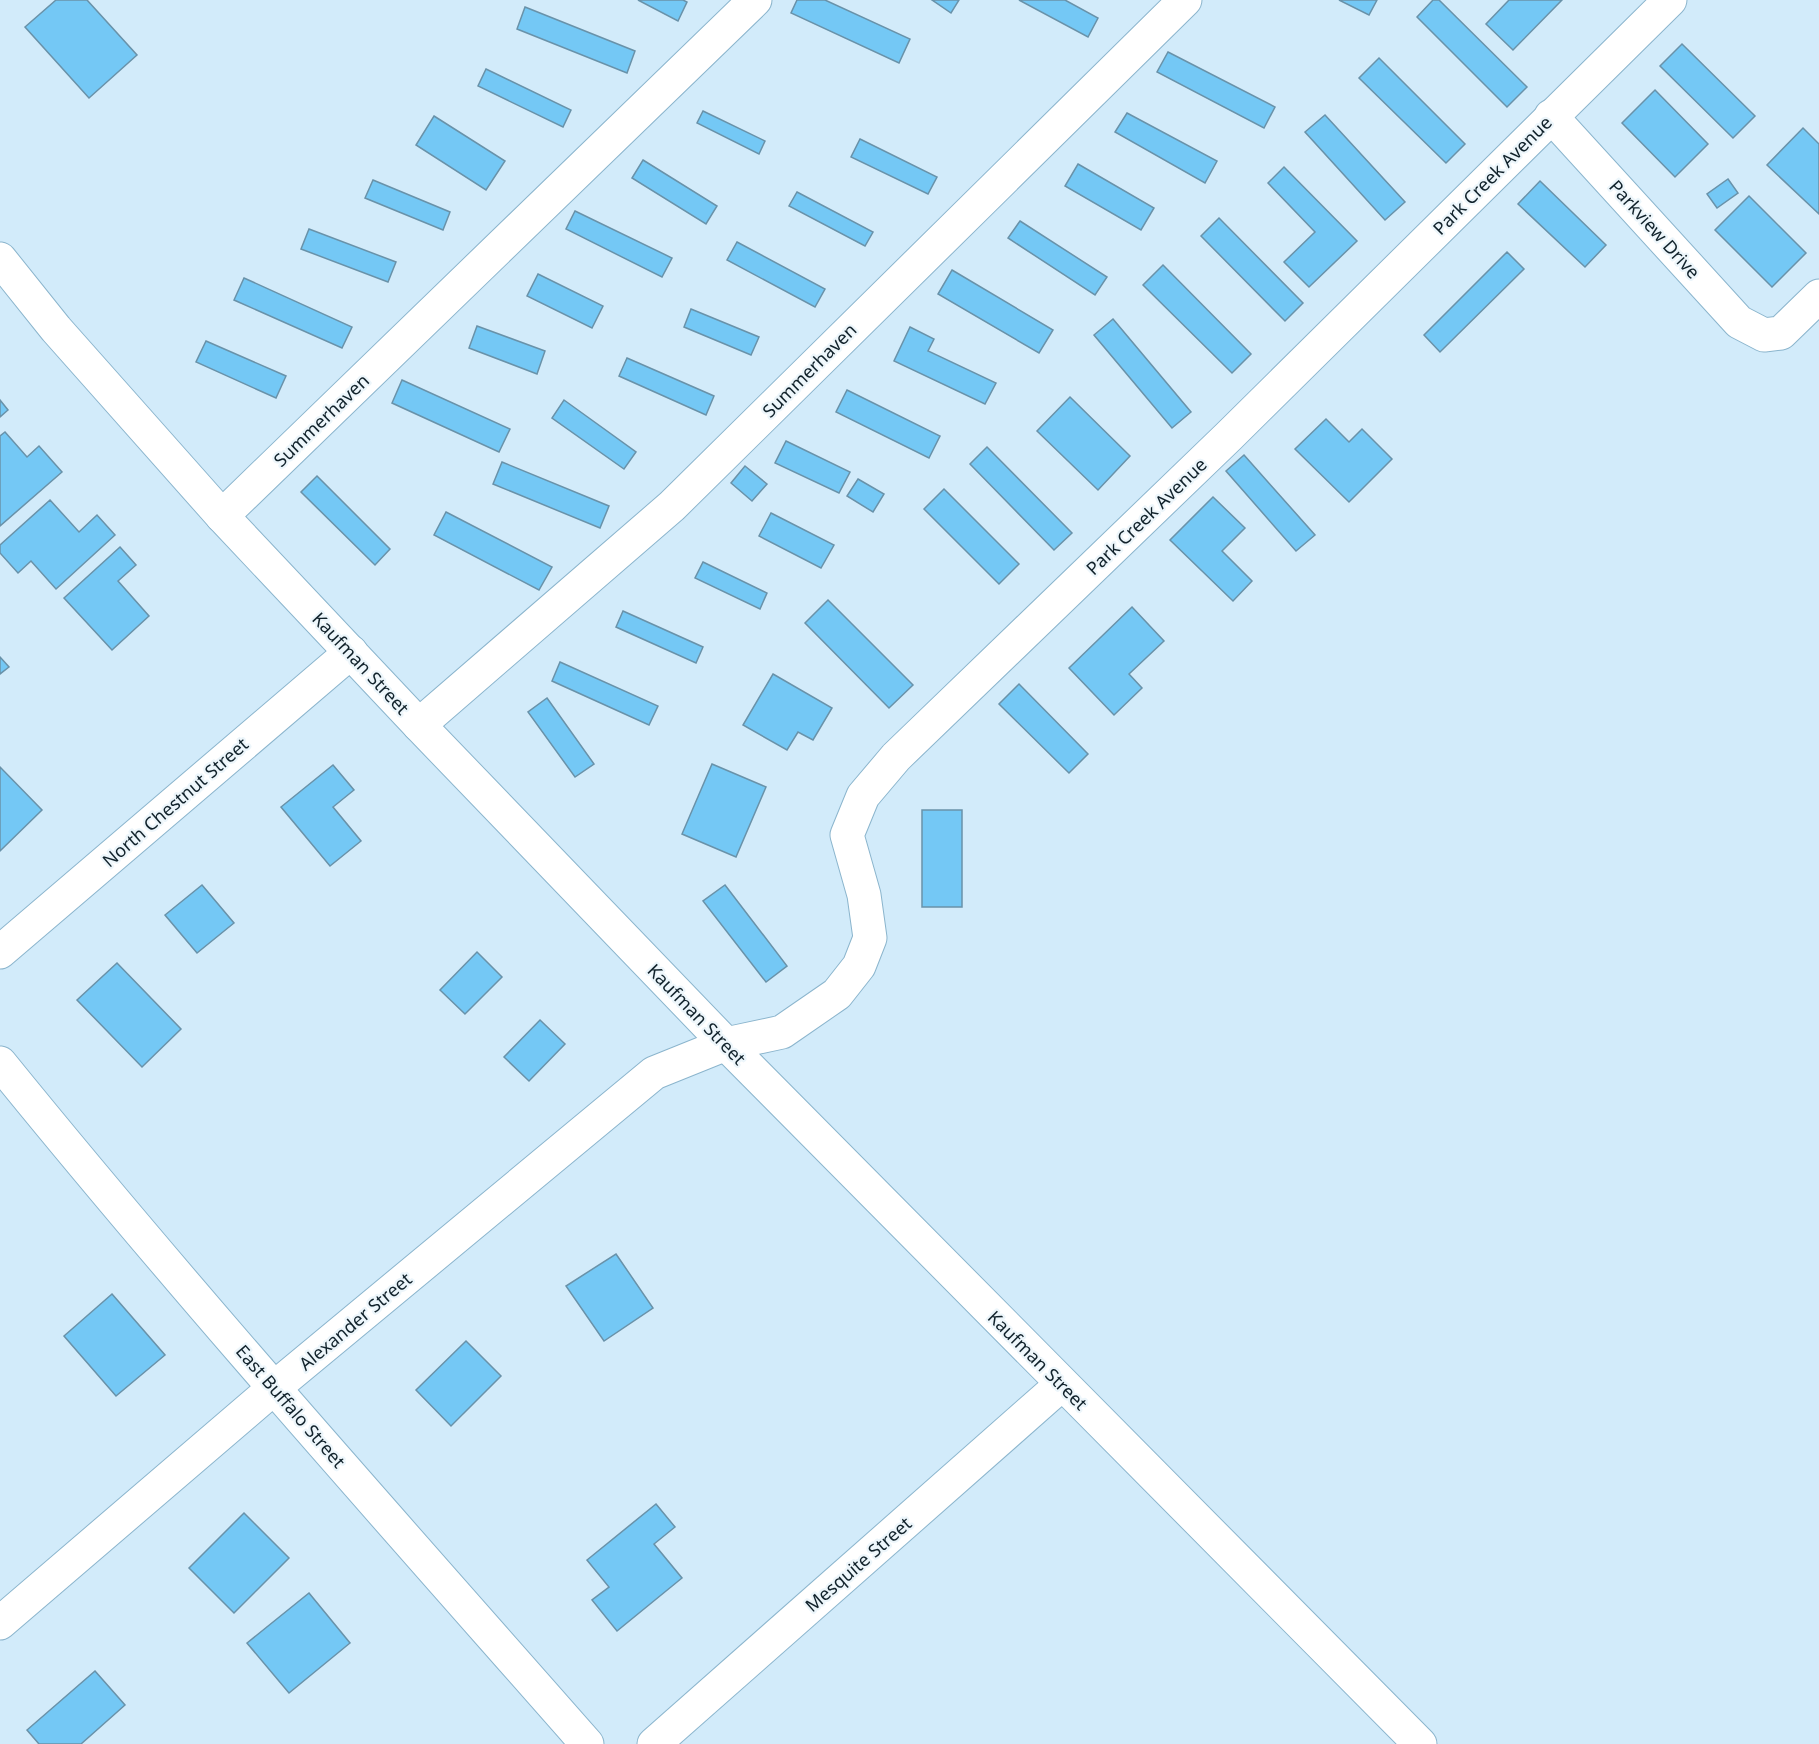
<svg xmlns="http://www.w3.org/2000/svg" width="1819" height="1744" font-family="'Noto Sans',sans-serif">
  <style>
    .building { fill: #74c8f5; stroke: #6992a9; stroke-width: 1.5 }
    .lines { fill: none; stroke-linecap: round; stroke-linejoin: round }
    .minor-casing { stroke: #8bb5cd; stroke-width: 35 }
    .minor { stroke: #fff; stroke-width: 33 }
    .labels { text-anchor: middle; dominant-baseline: central; stroke-width: 4.5; stroke-linejoin: round; paint-order: stroke }
    .street-label { font-size: 18px; fill: #11222b; stroke: #edf6fb }
  </style>
  <rect width="100%" height="100%" fill="#d2ebfa"/>
  <g class="building">
    <path d="M56 0H87L137 55 89 98 25 27Z"/>
    <path d="M638 0H683L687 2 678 21Z"/>
    <path d="M797 0H825L910 39 899 63 791 13Z"/>
    <path d="M932 0H959L951 13Z"/>
    <path d="M1019 0H1065L1098 18 1088 37Z"/>
    <path d="M1339 0H1377L1369 15Z"/>
    <path d="M1433 0H1439L1527 87 1507 107 1417 17Z"/>
    <path d="M1509 0H1562L1513 50 1486 24Z"/>
    <path d="M525 7 635 51 627 73 517 29Z"/>
    <path d="M1682 44 1755 116 1733 138 1660 66Z"/>
    <path d="M1168 52 1275 107 1264 128 1157 72Z"/>
    <path d="M1379 58 1465 144 1446 163 1359 78Z"/>
    <path d="M486 69 571 110 563 127 478 86Z"/>
    <path d="M1655 90 1708 144 1675 177 1622 123Z"/>
    <path d="M703 111 765 141 759 154 697 123Z"/>
    <path d="M1127 113 1217 161 1205 183 1115 132Z"/>
    <path d="M1325 115 1405 202 1385 220 1305 132Z"/>
    <path d="M434 116 505 161 486 190 416 145Z"/>
    <path d="M1803 128 1819 144V214L1767 165Z"/>
    <path d="M860 139 937 177 928 194 851 157Z"/>
    <path d="M643 160 717 206 706 224 632 178Z"/>
    <path d="M1078 164 1154 208 1141 230 1065 186Z"/>
    <path d="M1284 167 1357 241 1309 287 1284 262 1315 232 1268 183Z"/>
    <path d="M1728 179 1738 193 1717 208 1707 194Z"/>
    <path d="M373 180 450 212 443 230 365 198Z"/>
    <path d="M1540 181 1606 245 1585 267 1518 204Z"/>
    <path d="M797 192 873 232 865 246 789 206Z"/>
    <path d="M1749 196 1806 253 1772 287 1715 230Z"/>
    <path d="M575 211 672 258 662 277 566 229Z"/>
    <path d="M1219 218 1303 303 1285 321 1201 236Z"/>
    <path d="M1020 221 1107 277 1095 295 1008 238Z"/>
    <path d="M309 229 396 262 388 282 301 249Z"/>
    <path d="M737 242 825 289 815 307 727 260Z"/>
    <path d="M1507 252 1524 269 1440 352 1424 335Z"/>
    <path d="M1163 265 1251 354 1232 373 1143 285Z"/>
    <path d="M952 270 1053 330 1039 353 938 294Z"/>
    <path d="M538 274 603 306 592 328 527 296Z"/>
    <path d="M244 278 352 327 342 348 234 300Z"/>
    <path d="M691 309 759 337 751 355 684 327Z"/>
    <path d="M1113 319 1191 412 1172 428 1094 335Z"/>
    <path d="M477 326 545 351 537 374 469 348Z"/>
    <path d="M910 327 934 339 928 351 996 383 985 404 894 361Z"/>
    <path d="M206 341 286 376 276 398 196 362Z"/>
    <path d="M627 358 714 396 706 415 619 376Z"/>
    <path d="M402 380 510 429 499 452 392 403Z"/>
    <path d="M847 390 940 436 929 458 836 412Z"/>
    <path d="M1070 397 1130 456 1098 490 1037 431Z"/>
    <path d="M0 400 8 410 0 417Z"/>
    <path d="M564 400 636 452 624 469 552 418Z"/>
    <path d="M1326 419 1349 442 1362 429 1392 459 1349 502 1295 449Z"/>
    <path d="M5 432 27 457 39 446 62 472 0 526V436Z"/>
    <path d="M786 441 850 472 839 493 775 463Z"/>
    <path d="M987 447 1072 533 1054 550 970 464Z"/>
    <path d="M1244 455 1315 535 1296 551 1226 471Z"/>
    <path d="M502 462 609 506 600 528 493 484Z"/>
    <path d="M745 466 767 484 752 501 731 483Z"/>
    <path d="M317 476 390 549 375 565 301 492Z"/>
    <path d="M858 479 884 494 873 512 847 496Z"/>
    <path d="M944 489 1019 564 999 584 924 509Z"/>
    <path d="M1213 497 1245 528 1222 551 1252 581 1233 601 1170 540Z"/>
    <path d="M50 500 79 532 97 515 115 535 56 589 31 561 18 573 0 553V545Z"/>
    <path d="M446 512 552 567 539 590 434 535Z"/>
    <path d="M771 513 834 545 821 568 759 536Z"/>
    <path d="M120 547 136 565 118 581 149 616 112 650 64 598Z"/>
    <path d="M703 562 767 593 760 609 695 578Z"/>
    <path d="M828 600 913 685 889 708 805 623Z"/>
    <path d="M1132 607 1164 641 1129 674 1142 688 1114 715 1069 668Z"/>
    <path d="M623 611 703 647 696 663 616 627Z"/>
    <path d="M0 657 9 667 0 674Z"/>
    <path d="M560 662 658 706 649 725 552 681Z"/>
    <path d="M773 674 832 708 813 740 798 732 787 750 743 725Z"/>
    <path d="M1019 684 1088 754 1069 773 999 704Z"/>
    <path d="M547 698 594 764 575 777 528 712Z"/>
    <path d="M712 764 766 787 736 857 682 834Z"/>
    <path d="M333 765 354 790 333 807 361 841 330 866 281 807Z"/>
    <path d="M0 767 42 810 0 851Z"/>
    <rect x="922" y="810" width="40" height="97"/>
    <path d="M202 885 234 923 197 953 165 915Z"/>
    <path d="M725 885 787 966 766 982 703 901Z"/>
    <path d="M477 952 502 977 465 1014 440 990Z"/>
    <path d="M117 963 181 1029 142 1067 77 1000Z"/>
    <path d="M540 1020 565 1044 529 1081 504 1057Z"/>
    <path d="M616 1254 653 1308 604 1341 566 1286Z"/>
    <path d="M112 1294 165 1355 116 1396 64 1336Z"/>
    <path d="M466 1341 501 1376 451 1426 416 1390Z"/>
    <path d="M656 1504 675 1527 654 1544 682 1578 617 1631 592 1600 609 1587 587 1560Z"/>
    <path d="M244 1513 289 1558 234 1613 189 1568Z"/>
    <path d="M309 1593 350 1643 289 1693 247 1643Z"/>
    <path d="M95 1671 125 1705 81 1744H39L27 1730Z"/>
  </g>
  <g class="lines">
    <defs>
      <g id="minor">
        <path d="M1551 116 1739 322 1764 335 1781 333 1819 296"/>
        <path d="M0 259 56 329 222 516 419 725 726 1044 1420 1744"/>
        <path d="M222 516 755 0"/>
        <path d="M419 725 672 506 1185 0"/>
        <path d="M0 952 351 652"/>
        <path d="M0 1063C189 1296 389 1519 587 1744"/>
        <path d="M0 1623 274 1388 654 1073 726 1044 782 1032 837 994 859 966 870 938 864 895 847 835 863 796 896 757 1229 436 1670 0"/>
        <path d="M654 1744 1062 1384"/>
      </g>
    </defs>
    <use href="#minor" class="minor-casing"/>
    <use href="#minor" class="minor"/>
  </g>
  <g class="labels">
    <g class="street-label">
      <text transform="translate(1492 175) rotate(-45)">Park Creek Avenue</text>
      <text transform="translate(1655 229) rotate(48)">Parkview Drive</text>
      <text transform="translate(809 370) rotate(-45)">Summerhaven</text>
      <text transform="translate(321 420) rotate(-44)">Summerhaven</text>
      <text transform="translate(1146 516) rotate(-44)">Park Creek Avenue</text>
      <text transform="translate(361 663) rotate(47)">Kaufman Street</text>
      <text transform="translate(175 802) rotate(-41)">North Chestnut Street</text>
      <text transform="translate(697 1014) rotate(46)">Kaufman Street</text>
      <text transform="translate(355 1321) rotate(-40)">Alexander Street</text>
      <text transform="translate(1038 1360) rotate(45)">Kaufman Street</text>
      <text transform="translate(291 1406) rotate(49)">East Buffalo Street</text>
      <text transform="translate(858 1564) rotate(-41)">Mesquite Street</text>
    </g>
  </g>
</svg>
